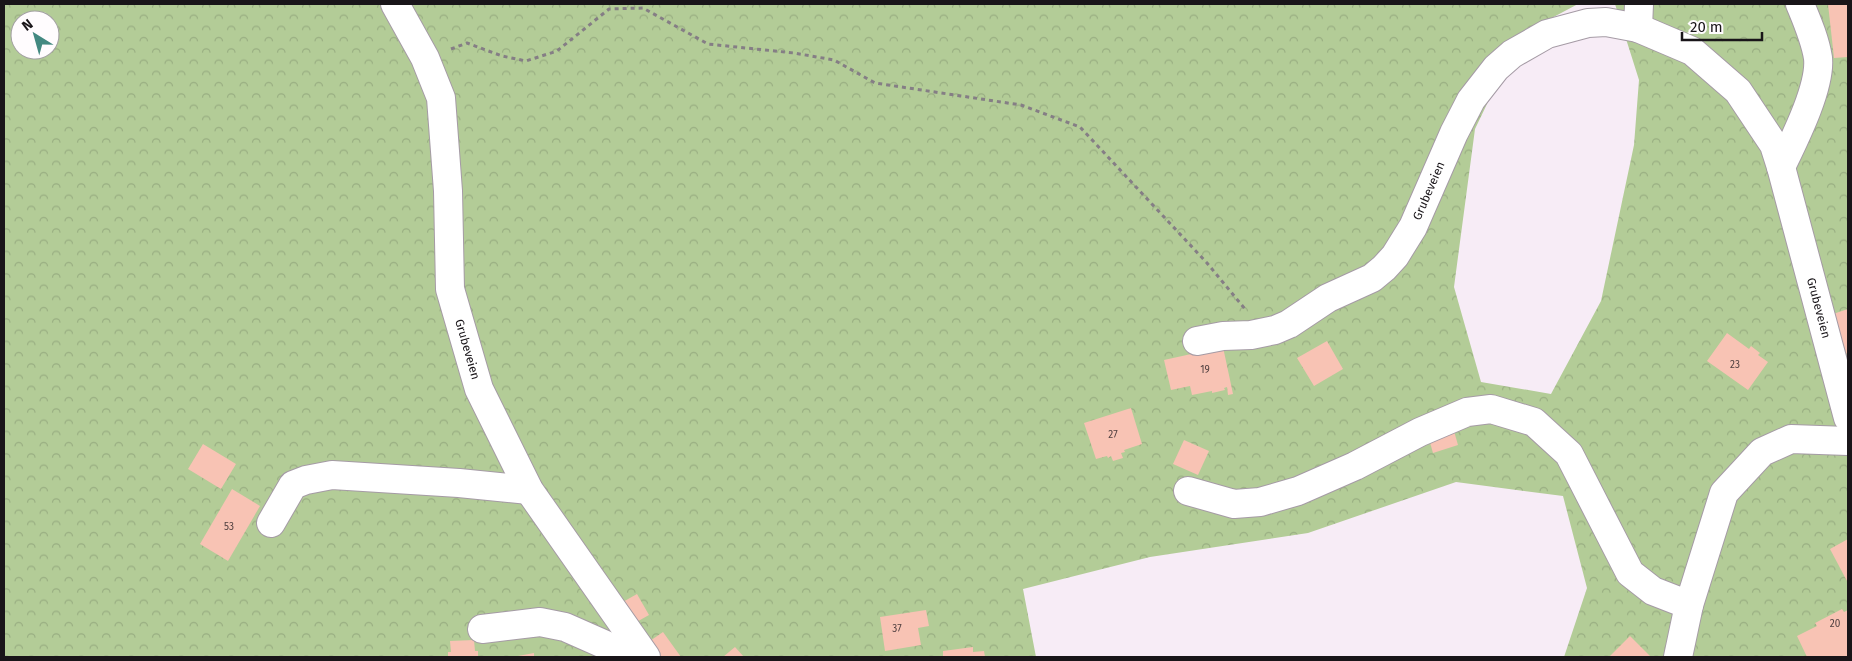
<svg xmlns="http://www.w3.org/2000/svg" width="1852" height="661" font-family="'Fira Sans',sans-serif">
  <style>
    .forest { fill: url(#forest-crowns); fill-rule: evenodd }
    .building { fill: #f8c3b4 }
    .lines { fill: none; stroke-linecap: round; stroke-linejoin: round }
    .street-casing { stroke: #a59ba5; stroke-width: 30 }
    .path { stroke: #857e85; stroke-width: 3; stroke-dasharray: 4 4; stroke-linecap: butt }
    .street { stroke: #fff; stroke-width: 28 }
    .labels { text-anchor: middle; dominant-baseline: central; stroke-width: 4; stroke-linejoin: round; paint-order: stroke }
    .number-label { font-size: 10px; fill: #514040 }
    .street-label { font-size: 12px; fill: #191519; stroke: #fffcfe }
  </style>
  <defs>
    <pattern id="forest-crowns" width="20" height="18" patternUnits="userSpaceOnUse" patternTransform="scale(1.25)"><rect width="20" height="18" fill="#b3cc97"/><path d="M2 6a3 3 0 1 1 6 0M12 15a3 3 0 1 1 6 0" fill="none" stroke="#99ae82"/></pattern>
  </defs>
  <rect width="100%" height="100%" fill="#f7ecf6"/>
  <path class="forest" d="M4 4H1578L1520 35 1475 129 1454 287 1481 382 1551 394 1601 301 1634 145 1639 80 1615 4H1848V657H1564L1587 588 1563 496 1456 482 1308 533 1150 557 1023 589 1036 657H4ZM20 20H50V50H20Z"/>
  <g class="building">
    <path d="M1828 4H1848V57L1834 58Z"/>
    <path d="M1848 309V358L1833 314Z"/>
    <path d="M1727 333 1749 349 1751 346 1760 353 1758 355 1768 362 1748 390 1707 361Z"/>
    <path d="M1327 341 1343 369 1314 386 1297 358Z"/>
    <path d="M1223 347 1233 394 1228 395 1227 387 1224 388 1225 390 1212 393V391L1192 395 1190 386 1171 390 1164 360Z"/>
    <path d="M1131 408 1142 444 1124 450 1125 452 1121 453 1123 458 1113 461 1111 456 1108 458 1107 456 1096 459 1084 423Z"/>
    <path d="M1454 431 1458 445 1433 453 1429 439Z"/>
    <path d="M1184 440 1209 451 1198 475 1173 464Z"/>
    <path d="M203 444 236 464 221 489 188 469Z"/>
    <path d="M232 489 260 506 228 561 200 544Z"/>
    <path d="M1848 539V583L1830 549Z"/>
    <path d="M637 594 649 615 633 624 621 603Z"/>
    <path d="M1842 609 1844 612 1848 610V657H1807L1797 636 1817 626 1815 623Z"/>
    <path d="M926 610 929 626 918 628 921 645 885 651 880 617Z"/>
    <path d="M663 632 681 657H658L647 643Z"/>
    <path d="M1630 636 1651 657H1609Z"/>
    <path d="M474 640 475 651H478V657H448V652H451L450 641Z"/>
    <path d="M735 647 744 657H723Z"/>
    <path d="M973 647V652L984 651 985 657H943V651Z"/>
    <path d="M534 653V657H518V656Z"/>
  </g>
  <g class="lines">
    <defs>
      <g id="street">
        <path id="s1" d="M395 4 425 58 441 98 448 191 450 289 479 389 529 490 646 657"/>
        <path d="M1638 28 1639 4"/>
        <path d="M1781 167C1794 140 1821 87 1818 58 1815 39 1807 21 1800 4"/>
        <path id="s2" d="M1197 341 1223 336 1251 335 1275 330 1289 324 1328 298 1372 278 1384 268 1395 256 1413 227 1454 133 1471 100 1496 68 1512 54 1547 34 1588 23 1606 22 1638 28 1692 51 1738 91 1774 145 1781 167 1848 418"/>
        <path d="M1188 491 1234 504 1260 502 1298 491 1355 466 1420 432 1467 412 1491 409 1534 422 1569 454 1630 573 1653 591 1689 605"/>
        <path d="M271 523 293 485 306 480 332 475 459 483 529 490"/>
        <path d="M482 629 540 622 565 627 633 657"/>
        <path d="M1678 657 1689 605 1724 493 1762 452 1791 439 1848 441"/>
      </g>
    </defs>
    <use href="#street" class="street-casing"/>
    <path class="path" d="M451 49 467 43 502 56 526 61 557 51 609 9 643 8 708 44 794 53 834 60 875 83 1021 105 1080 127 1207 263 1245 309"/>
    <use href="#street" class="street"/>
  </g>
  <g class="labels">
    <g class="number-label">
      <text x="1735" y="365">23</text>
      <text x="1205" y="370">19</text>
      <text x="1113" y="435">27</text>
      <text x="229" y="527">53</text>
      <text x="1835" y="624">20</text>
      <text x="897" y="629">37</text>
    </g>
    <g class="street-label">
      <text stroke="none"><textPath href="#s2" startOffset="295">Grubeveien</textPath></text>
      <text stroke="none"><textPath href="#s2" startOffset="944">Grubeveien</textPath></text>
      <text stroke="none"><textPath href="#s1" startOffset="359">Grubeveien</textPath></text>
    </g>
  </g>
  <rect width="1852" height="661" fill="none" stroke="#191519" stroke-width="10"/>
  <g transform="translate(35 35) rotate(323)"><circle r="24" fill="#fffcfe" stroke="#a3a0a2"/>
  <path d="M0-4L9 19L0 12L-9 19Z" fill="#438981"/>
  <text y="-8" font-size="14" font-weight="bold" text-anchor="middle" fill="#191519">N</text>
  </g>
  <path d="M1682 32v8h80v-8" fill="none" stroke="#191519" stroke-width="2.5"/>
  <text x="1690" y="32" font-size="15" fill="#191519" stroke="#fffcfe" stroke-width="4" paint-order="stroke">20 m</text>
</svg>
